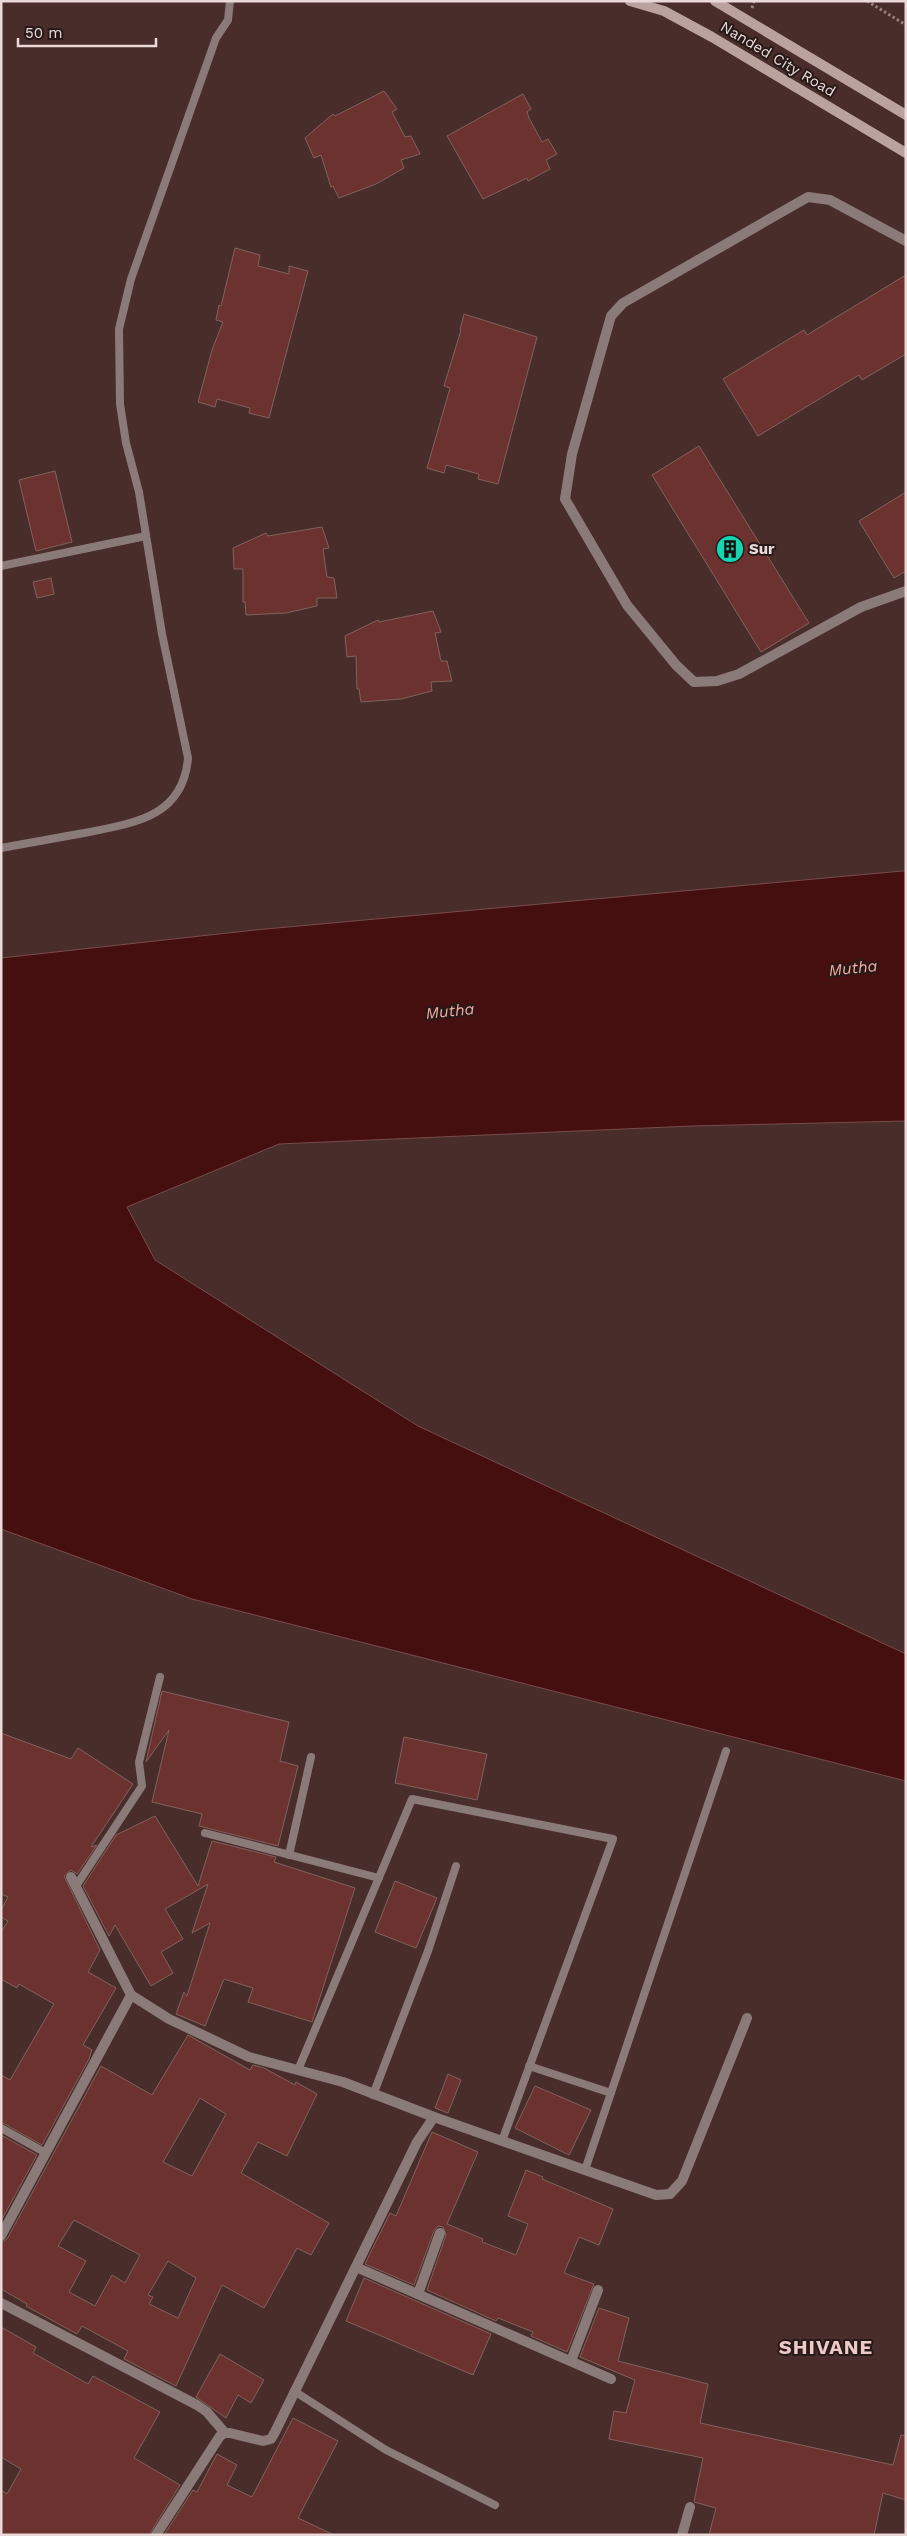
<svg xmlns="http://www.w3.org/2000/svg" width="907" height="2536" font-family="'Work Sans',sans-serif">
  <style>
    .water { fill: #460f0f; stroke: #784c4b }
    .building { fill: #6c322f; stroke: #81625f; fill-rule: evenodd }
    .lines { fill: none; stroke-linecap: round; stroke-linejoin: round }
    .path { stroke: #97807e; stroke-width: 3; stroke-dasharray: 2.5 2.5; stroke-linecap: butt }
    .lane { stroke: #8a7b79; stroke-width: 8 }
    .street { stroke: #8a7b79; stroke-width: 10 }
    .secondary { stroke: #baa29f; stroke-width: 10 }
    .labels { text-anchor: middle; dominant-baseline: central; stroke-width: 4; stroke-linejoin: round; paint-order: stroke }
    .street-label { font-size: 15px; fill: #ebd9d7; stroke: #261918 }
    .poi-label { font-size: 15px; font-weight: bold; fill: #ebd9d7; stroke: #261918; text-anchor: start }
    .water-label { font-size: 16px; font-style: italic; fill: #f7aba4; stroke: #261918 }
    .district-label { font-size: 20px; font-weight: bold; letter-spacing: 1px; fill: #eecac6; stroke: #261918 }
  </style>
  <rect width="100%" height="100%" fill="#482d2a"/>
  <path class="water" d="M902 871H906V1121L692 1126 279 1144 127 1207 155 1260 418 1426 906 1654V1781L192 1599 1 1529V958L255 930Z"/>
  <g class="building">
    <path d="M384 91 397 109 392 112 405 137 411 136 420 154 401 160 404 168 376 184 339 198 333 186 331 187 321 155 314 158 305 138 333 114 335 116Z"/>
    <path d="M523 94 531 109 527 112 529 118 542 142 548 139 557 154 546 160 550 169 528 181 527 178 483 199 447 136Z"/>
    <path d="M235 248 260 255 258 266 289 274V266L308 271 269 418 249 413 250 408 217 399 215 407 198 402 212 350 223 322 216 320 219 305 221 306Z"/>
    <path d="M906 275V354L862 380 859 375 758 436 723 379 804 330 807 335Z"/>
    <path d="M464 314 537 337 498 484 478 479 479 474 446 465 444 473 427 468 450 388 444 386 461 330H460Z"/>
    <path d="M699 446 809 623 761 652 652 475Z"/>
    <path d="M55 471 72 542 36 551 19 480Z"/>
    <path d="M906 492V571L894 578 859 521Z"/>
    <path d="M322 527 329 548 323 549 327 577 334 578 337 598H317V606L286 613 246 615 245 602H243V569H234L233 548 266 533 268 536Z"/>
    <path d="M51 578 54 594 37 598 33 582Z"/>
    <path d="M433 611 441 632 435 633 441 661H447L452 681 431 682 432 691 401 699 361 702 359 689H357L356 656 347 657 345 636 378 620 379 622Z"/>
    <path d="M162 1691 289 1722 280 1761 298 1766 278 1846 199 1826 202 1814 152 1802 169 1730 146 1762Z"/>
    <path d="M1 1733 71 1759 78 1748 133 1784 91 1847 97 1845 77 1874 71 1870 64 1876 100 1950 88 1972 116 1988 83 2045 92 2050 89 2059 42 2145 1 2122V2075L10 2080 54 2004 19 1984 17 1988 1 1979V1932L8 1921 1 1917V1910L8 1897 1 1894Z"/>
    <path d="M404 1737 487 1754 477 1800 395 1783Z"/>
    <path d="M155 1816 198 1886 212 1841 276 1857 274 1862 355 1888 312 2022 248 2002 253 1988 224 1979 205 2026 176 2014 184 1992 187 1996 210 1923 192 1933 208 1884 165 1909 183 1939 161 1952 173 1973 151 1986 115 1925 109 1936 83 1886 116 1835Z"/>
    <path d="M395 1881 437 1898 416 1948 375 1932Z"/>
    <path d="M188 2035 250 2070 253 2065 264 2068 295 2085 296 2082 317 2094 287 2156 258 2142 241 2173 329 2223 311 2255 297 2248 264 2308 222 2285 176 2386 124 2359 128 2351 82 2326 77 2334 26 2306 27 2304 1 2289V2243L7 2239 101 2066 152 2095ZM200 2098 226 2114 192 2176 163 2162ZM74 2220 140 2255 125 2283 112 2275 95 2306 69 2292 86 2261 58 2246ZM168 2261 196 2278 178 2318 149 2304 153 2297 148 2295Z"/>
    <path d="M448 2074 461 2080 448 2113 435 2108Z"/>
    <path d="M535 2086 591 2110 569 2155 515 2128Z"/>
    <path d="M432 2132 478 2152 447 2224 483 2239 482 2242 516 2255 528 2224 508 2216 526 2170 543 2177 542 2179 613 2209 599 2245 579 2237 564 2273 594 2284 567 2352 531 2336 533 2332 498 2318 496 2321 427 2290 446 2235 443 2227 438 2226 434 2231 414 2285 365 2264 390 2213 396 2216Z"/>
    <path d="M1 2135 37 2155 1 2221Z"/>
    <path d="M364 2278 491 2334 473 2375 346 2321Z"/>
    <path d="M599 2308 629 2318 618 2361 708 2384 700 2423 893 2465 901 2435 906 2436V2500L883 2493 874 2535H709L716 2508 694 2502 703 2458 609 2439 614 2411 626 2413 635 2380 580 2357Z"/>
    <path d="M1 2327 36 2347 33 2353 88 2384 93 2376 160 2412 134 2458 180 2485 149 2535H1V2490L7 2494 21 2469 1 2457Z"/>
    <path d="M220 2354 264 2380 251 2403 238 2395 226 2418 196 2397Z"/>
    <path d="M293 2418 338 2441 298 2518 334 2535H164L193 2490 197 2492 217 2454 237 2465 227 2485 252 2497Z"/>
  </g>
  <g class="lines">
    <g class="path">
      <path d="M867 1 906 25"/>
      <path d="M752 8 754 1"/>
    </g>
    <g class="lane">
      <path d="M1 566 146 536"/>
      <path d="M1 848C29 843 57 838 84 833 133 823 183 818 188 758L162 634 139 492 126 443 120 404 119 329 131 279 216 38 228 20 230 1"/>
      <path d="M205 1833 379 1878"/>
      <path d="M289 1855 311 1757"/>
      <path d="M76 1886 142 1786 139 1762 160 1677"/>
      <path d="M529 2066 611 2093"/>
      <path d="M298 2070 412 1799 613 1839 502 2141"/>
      <path d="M373 2095 428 1951 456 1866"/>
      <path d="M1 2128 46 2153"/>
      <path d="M585 2170 726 1751"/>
      <path d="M294 2391 386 2450 495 2505"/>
    </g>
    <g class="street">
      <path d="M906 241 830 200 808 197 623 303 611 316 572 454 565 499 627 605 676 665 694 682 717 681 739 674 861 607 906 591"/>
      <path d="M131 1995 169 2019 249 2057 343 2082 434 2117 417 2142 275 2432 271 2439 263 2441 230 2433H225L220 2436 156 2535"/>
      <path d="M434 2117 656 2195 670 2194 682 2181 747 2018"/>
      <path d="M1 2236 131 1995 71 1877"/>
      <path d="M356 2267 611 2379"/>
      <path d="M418 2294 440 2233"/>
      <path d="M1 2303 197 2405 207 2412 225 2433"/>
      <path d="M571 2361 598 2290"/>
      <path d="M682 2535 690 2507"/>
    </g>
    <g class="secondary">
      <path d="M630 1 664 11 712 37 906 153"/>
      <path d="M715 1 906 115"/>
    </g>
  </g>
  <defs>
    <symbol id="building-disc" viewBox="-11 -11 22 22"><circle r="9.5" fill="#16d5b3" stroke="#261918"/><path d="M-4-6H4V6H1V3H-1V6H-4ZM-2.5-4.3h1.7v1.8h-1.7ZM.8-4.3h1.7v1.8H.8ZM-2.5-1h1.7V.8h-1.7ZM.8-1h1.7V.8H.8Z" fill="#111"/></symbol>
  </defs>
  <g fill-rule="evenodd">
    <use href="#building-disc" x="714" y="533" width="32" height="32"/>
  </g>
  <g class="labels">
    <g class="street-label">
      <text transform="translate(778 59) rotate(31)">Nanded City Road</text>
    </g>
    <g class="poi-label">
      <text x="749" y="549">Sur</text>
    </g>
    <g class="water-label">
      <text transform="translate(853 968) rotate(-6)">Mutha</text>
      <text transform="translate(450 1011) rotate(-6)">Mutha</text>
    </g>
    <g class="district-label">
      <text x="826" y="2347">SHIVANE</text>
    </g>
  </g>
  <rect width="907" height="2536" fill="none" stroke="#ebd9d7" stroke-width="5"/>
  <path d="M18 38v8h138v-8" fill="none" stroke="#ebd9d7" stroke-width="2.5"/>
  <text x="25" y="38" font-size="15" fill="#ebd9d7" stroke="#261918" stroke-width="4" paint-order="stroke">50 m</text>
</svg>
